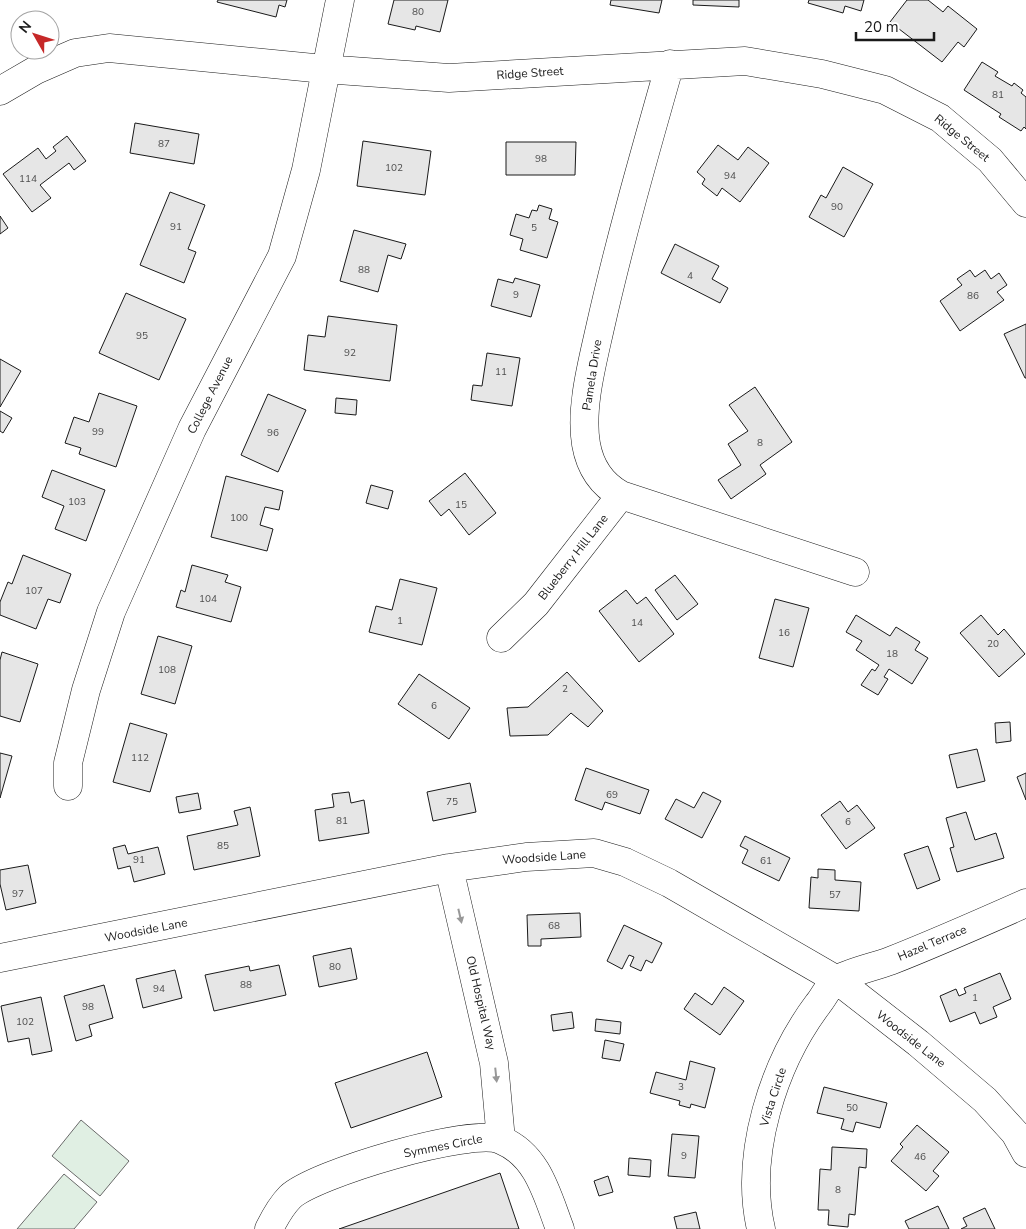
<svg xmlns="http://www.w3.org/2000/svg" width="1026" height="1229" font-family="'Nunito Sans',sans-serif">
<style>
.green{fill:#e0efe3;stroke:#6a6a6a}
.building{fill:#e6e6e6;stroke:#1a1a1a}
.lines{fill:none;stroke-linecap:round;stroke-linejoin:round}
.minor-casing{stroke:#1a1a1a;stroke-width:29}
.minor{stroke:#fff;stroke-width:28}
.oneway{fill:#989898}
.labels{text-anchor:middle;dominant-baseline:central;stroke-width:4;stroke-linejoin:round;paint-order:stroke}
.number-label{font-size:10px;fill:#4d4d4d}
.street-label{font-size:12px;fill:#1a1a1a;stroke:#fff}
</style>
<rect width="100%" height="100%" fill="#fff"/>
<!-- green -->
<path class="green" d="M81,1120L129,1161L100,1196L52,1156Z
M64,1174L97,1202L74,1229H17Z"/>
<!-- building -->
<path class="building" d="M218,0H287L285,7L279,5L276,17L217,2Z
M394,0H448L440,32L416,26L415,30L388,24Z
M611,0H662L659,13L610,5Z
M693,0H739V7L693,5Z
M809,0H864L861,11L845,6L843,13L808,3Z
M907,0H928L943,12L948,6L977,29L964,47L958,42L942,62L890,22Z
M982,62L998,72L995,76L1012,86L1014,83L1023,90L1021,93L1026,97V129L1024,127L1021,131L999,117L1001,114L964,90Z
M135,123L199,134L194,164L130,153Z
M67,136L86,161L74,170L69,163L40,185L51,198L32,212L3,174L38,148L46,159L56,151L53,147Z
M363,141L431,151L425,195L357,186Z
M506,142H576L575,175H506Z
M718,145L738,160L748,147L769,163L740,202L722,188L717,196L702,184L705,179L697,172Z
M843,167L873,184L844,237L809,217L821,195L826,198Z
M170,192L205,205L188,249L196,252L184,283L140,265Z
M539,205L552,209L549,219L558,222L547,258L520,250L523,239L510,235L516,214L529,218L532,210L537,211Z
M0,216L8,228L0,234Z
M354,230L406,244L401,259L388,255L378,292L340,281Z
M675,244L719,266L712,279L728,288L720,303L661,273Z
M970,270L975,277L985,270L991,279L999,273L1007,285L997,292L1004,300L960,331L940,301L962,285L957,279Z
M515,278L540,285L531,317L491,306L498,279L513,283Z
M126,293L186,319L159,380L99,353Z
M328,316L397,325L390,381L304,370L308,335L325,337Z
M1026,324V378H1025L1004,334Z
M487,353L520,358L512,406L471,400L473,385L482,386Z
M0,359L21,371L0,407Z
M755,387L792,442L760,465L766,474L731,499L718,480L741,465L728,444L748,431L729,405Z
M99,393L137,406L116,467L79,454L81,448L65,443L74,417L89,422Z
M268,394L306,410L278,472L241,455Z
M336,398L357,400L356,415L335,413Z
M0,411L12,418L3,433L0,431Z
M52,470L105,490L86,541L55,529L64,506L42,497Z
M465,473L496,513L469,535L449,509L441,516L429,501Z
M226,476L283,491L279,510L265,507L260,525L273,529L267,551L211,537Z
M371,485L393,491L388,509L366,503Z
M23,555L71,574L60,603L48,599L36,629L0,615V602L8,582L12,584Z
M192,565L228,575L225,582L241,587L231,622L176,607L181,590L185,592Z
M675,575L698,604L677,620L655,590Z
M400,579L437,588L422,645L369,632L376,606L392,610Z
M626,590L637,604L646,597L674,634L639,662L599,611Z
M775,599L809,608L793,667L759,658Z
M856,615L890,636L896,627L920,642L915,650L928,658L912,684L889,669L884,677L888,679L878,695L861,685L872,669L875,671L879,665L856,650L862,641L846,632Z
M981,615L998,635L1004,629L1025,654L999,677L960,633Z
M158,636L192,646L175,704L141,694Z
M2,652L38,664L20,722L0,716V660Z
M567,672L603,711L588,727L571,713L548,735L510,736L507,708L528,707Z
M419,674L470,708L449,739L398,704Z
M1010,722L1011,741L996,743L995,723Z
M130,723L167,734L150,792L113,782Z
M977,749L985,781L957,788L949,755Z
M0,753L12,756L0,798Z
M586,768L649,790L640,814L605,802L602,810L575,800Z
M1026,773V800L1017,777Z
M470,783L476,812L433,821L427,792Z
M349,792L351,803L364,800L369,833L319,841L315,810L334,807L332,794Z
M703,792L721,801L702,838L665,819L676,799L694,808Z
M198,793L201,809L179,813L176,797Z
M840,801L848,812L857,805L875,828L846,849L821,815Z
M250,807L260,856L194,870L187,836L238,825L234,811Z
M966,812L975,840L996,833L1004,858L957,872L950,848L954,847L946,818Z
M745,836L790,858L779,881L742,863L748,850L740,846Z
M125,845L128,854L158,847L165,874L134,882L130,866L118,869L113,848Z
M928,846L940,880L917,889L904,854Z
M28,865L36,903L6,910L0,884V870Z
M818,869L835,870V880L861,882L859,911L809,908L811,877L818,878Z
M580,913L581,937L541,939V946H528L527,915Z
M624,925L662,943L652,963L646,960L641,971L630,966L634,957L629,955L622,969L607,961Z
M351,948L357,979L319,987L313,956Z
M279,965L286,995L214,1011L205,975L249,966L250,971Z
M175,970L182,998L143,1008L136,979Z
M1000,973L1011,999L993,1007L997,1017L980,1024L975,1012L950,1022L940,996L956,989L959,996L966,993L964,988Z
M104,985L113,1018L89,1025L92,1036L76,1041L64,996Z
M724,987L744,1001L720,1035L684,1009L695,993L712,1005Z
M41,997L52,1051L32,1055L29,1038L8,1042L1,1006Z
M572,1012L574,1028L553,1031L551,1015Z
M596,1019L621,1022L620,1034L595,1031Z
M605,1040L624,1044L620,1061L602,1058Z
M427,1052L442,1097L351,1128L335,1083Z
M690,1061L715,1068L705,1108L691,1104L690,1108L679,1105L680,1101L650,1093L656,1072L686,1080Z
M824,1087L887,1103L880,1128L856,1122L853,1132L841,1129L844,1119L817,1113Z
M917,1125L949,1152L933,1171L939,1176L926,1191L891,1161L903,1147L900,1144Z
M672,1134L699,1136L695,1178L668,1176Z
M832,1147L867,1149L866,1168L859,1167L855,1215L849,1214L848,1227L828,1225L829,1210H818L820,1169L831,1170Z
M629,1158L651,1160L650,1177L628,1175Z
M500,1173L519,1229H339Z
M608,1176L613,1192L599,1196L594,1181Z
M938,1206L949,1229H909L905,1221Z
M985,1208L995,1229H961L967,1226L963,1218Z
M696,1212L700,1229H677L674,1217Z"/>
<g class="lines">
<defs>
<path id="minor" d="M670,64C645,152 620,239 600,328C592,364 580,408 586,444C590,467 601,484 621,495L855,572
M0,91L36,70L75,53L109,48L324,69L449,78L745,61L822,74L885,90L940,118L990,160L1026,203
M501,638L536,604L621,495
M68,786V763L86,690L111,612L192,429L282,256L306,170L340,0
M449,868L494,1063L501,1140
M0,958L449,868L526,857L594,853L625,862L669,883L837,980L918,1043L985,1100L1015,1133L1026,1153
M269,1229C274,1219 282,1205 290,1197C314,1174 471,1127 501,1140C538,1155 547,1195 560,1229
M761,1229C744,1155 773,1064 818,1004C824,997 829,985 836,980C846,973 877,966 890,961C936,943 981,923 1026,903"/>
</defs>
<!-- minor casing -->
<use href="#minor" class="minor-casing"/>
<!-- minor -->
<use href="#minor" class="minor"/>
</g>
<!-- one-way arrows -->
<defs><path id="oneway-solid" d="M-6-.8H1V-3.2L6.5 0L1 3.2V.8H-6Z" transform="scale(1.25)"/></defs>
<g class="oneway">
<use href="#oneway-solid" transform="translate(460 916) rotate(77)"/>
<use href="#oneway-solid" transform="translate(496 1075) rotate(84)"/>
</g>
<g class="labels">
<!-- number labels -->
<g class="number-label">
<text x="418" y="12">80</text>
<text x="998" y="95">81</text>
<text x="164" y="144">87</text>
<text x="541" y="159">98</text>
<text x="394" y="168">102</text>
<text x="730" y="176">94</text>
<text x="28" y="179">114</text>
<text x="837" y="207">90</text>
<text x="176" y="227">91</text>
<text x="534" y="228">5</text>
<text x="364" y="270">88</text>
<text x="690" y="276">4</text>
<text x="516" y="295">9</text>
<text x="973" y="296">86</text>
<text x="142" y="336">95</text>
<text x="350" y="353">92</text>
<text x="501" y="372">11</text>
<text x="98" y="432">99</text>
<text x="273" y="433">96</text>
<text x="760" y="443">8</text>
<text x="77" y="502">103</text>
<text x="461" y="505">15</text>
<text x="239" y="518">100</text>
<text x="34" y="591">107</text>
<text x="208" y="599">104</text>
<text x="400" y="621">1</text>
<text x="637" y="623">14</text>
<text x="784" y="633">16</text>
<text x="993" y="644">20</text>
<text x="892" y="654">18</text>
<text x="167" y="670">108</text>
<text x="565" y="689">2</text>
<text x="434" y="706">6</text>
<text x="140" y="758">112</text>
<text x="612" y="795">69</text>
<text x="452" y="802">75</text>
<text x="342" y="821">81</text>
<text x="848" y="822">6</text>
<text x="223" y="846">85</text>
<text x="139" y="860">91</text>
<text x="766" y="861">61</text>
<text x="18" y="894">97</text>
<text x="835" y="895">57</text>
<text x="554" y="926">68</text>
<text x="335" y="967">80</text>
<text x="246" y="985">88</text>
<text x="159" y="989">94</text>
<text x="975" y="998">1</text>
<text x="88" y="1007">98</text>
<text x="25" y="1022">102</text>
<text x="681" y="1087">3</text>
<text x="852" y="1108">50</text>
<text x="684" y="1156">9</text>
<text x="920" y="1157">46</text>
<text x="838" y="1190">8</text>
</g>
<!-- street labels -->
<g class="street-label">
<text transform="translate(530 73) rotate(-4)">Ridge Street</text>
<text transform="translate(962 138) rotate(39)">Ridge Street</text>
<text transform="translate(592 375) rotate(-81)">Pamela Drive</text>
<text transform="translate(210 395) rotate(-63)">College Avenue</text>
<text transform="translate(573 557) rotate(-52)">Blueberry Hill Lane</text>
<text transform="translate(544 857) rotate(-4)">Woodside Lane</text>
<text transform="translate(146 930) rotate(-11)">Woodside Lane</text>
<text transform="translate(932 943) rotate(-23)">Hazel Terrace</text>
<text transform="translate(481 1003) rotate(77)">Old Hospital Way</text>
<text transform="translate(911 1039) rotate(38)">Woodside Lane</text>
<text transform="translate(773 1097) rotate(-72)">Vista Circle</text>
<text transform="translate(443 1146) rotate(-11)">Symmes Circle</text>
</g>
</g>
<!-- north arrow -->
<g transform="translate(35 35) rotate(309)"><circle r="24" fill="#ffffff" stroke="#a3a3a3"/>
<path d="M0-4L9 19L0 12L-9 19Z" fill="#c62828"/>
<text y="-8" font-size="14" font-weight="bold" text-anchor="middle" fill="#1a1a1a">N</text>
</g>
<!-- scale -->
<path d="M856 32v8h78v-8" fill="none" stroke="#1a1a1a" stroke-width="2.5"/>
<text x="864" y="32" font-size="15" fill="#1a1a1a" stroke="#ffffff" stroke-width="4" paint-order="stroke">20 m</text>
</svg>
